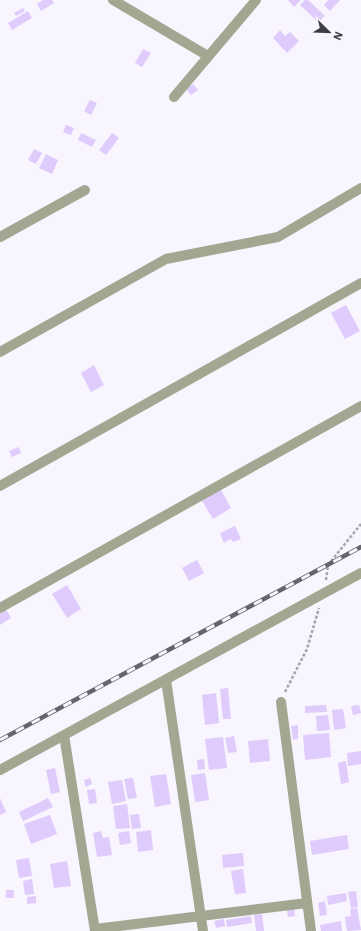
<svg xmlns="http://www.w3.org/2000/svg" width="361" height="931" font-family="'IBM Plex Sans',sans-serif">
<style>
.building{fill:#dfcbfc}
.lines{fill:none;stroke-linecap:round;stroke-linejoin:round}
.path{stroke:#a6a3ac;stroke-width:2.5;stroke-dasharray:3 2;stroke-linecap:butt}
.minor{stroke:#a2a791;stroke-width:10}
.rail-casing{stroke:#66636c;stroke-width:4.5}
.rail{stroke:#f8f5fe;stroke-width:3;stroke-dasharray:9;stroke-linecap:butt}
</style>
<rect width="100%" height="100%" fill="#f8f5fe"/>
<!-- building -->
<path class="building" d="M43,0H52L54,3L41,11L37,4Z
M288,0H301L294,7Z
M305,0H308L325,16L318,22L300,5Z
M328,0H340L330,11L324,5Z
M23,8L25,11L16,16L14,13Z
M28,11L32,18L12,30L8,23Z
M280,30L285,36L290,32L299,41L287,53L273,38Z
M143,49L151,53L142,67L135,63Z
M193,84L198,90L191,95L186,89Z
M90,100L97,103L91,115L84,111Z
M66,125L74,128L71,135L63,132Z
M81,133L96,140L92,147L78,140Z
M112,133L119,138L106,155L99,150Z
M34,149L42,153L36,164L28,160Z
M46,154L58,160L52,174L39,168Z
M346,305L360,331L345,339L331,313Z
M94,365L104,385L91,392L81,373Z
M19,447L21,453L12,457L9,451Z
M220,488L231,508L213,519L201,499Z
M235,526L241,539L233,542L231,539L224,543L220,533Z
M197,560L204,573L189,581L182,568Z
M67,585L81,609L67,618L52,594Z
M5,608L11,618L0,625V611Z
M228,688L231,719H223L220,689Z
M216,693L219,723L205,725L202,695Z
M326,705L327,712L305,713V706Z
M359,705L361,713L353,715L351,706Z
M343,709L346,728L334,730L332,710Z
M328,715L330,730L317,731L316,716Z
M298,725V739L293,740L291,726Z
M329,733L331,757L305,760L303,735Z
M234,736L237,752L228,753L225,738Z
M223,737L227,768L209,770L205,739Z
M268,739L270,761L250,763L248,741Z
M361,751V764L348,766L347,753Z
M204,759L205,769L198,770L197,760Z
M346,761L349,782L341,784L338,763Z
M55,768L60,792L51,794L46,770Z
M205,773L209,800L195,802L191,775Z
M166,774L171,804L155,807L150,776Z
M90,778L92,784L86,787L84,780Z
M133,778L137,798L128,799L124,779Z
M122,780L126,801L112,804L108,782Z
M95,789L97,803L89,804L87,790Z
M0,798L6,812L0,815Z
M48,798L53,807L23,821L19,812Z
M127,804L130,828L116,829L113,806Z
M139,814L141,828L132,829L130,815Z
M50,815L57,834L31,844L24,824Z
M151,830L153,850L138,852L136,832Z
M101,831L103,838L109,837L112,855L97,857L93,833Z
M129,831L131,843L120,845L118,833Z
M347,835L349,849L312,855L310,841Z
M243,853L244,866L223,868L222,855Z
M29,858L32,876L19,878L16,860Z
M67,861L71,886L54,888L50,864Z
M243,869L246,893L235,894L231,871Z
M32,879L34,894L25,895L23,881Z
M6,890H14V898H6Z
M356,891L358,907L351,908L348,892Z
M346,893L347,901L328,905L327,896Z
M36,896V903L27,904V897Z
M325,901L327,915L320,916L318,903Z
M357,908L361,930L347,931L345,917L351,916L350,909Z
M294,909L295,916L288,917L287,910Z
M262,914L264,931H256L254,915Z
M251,916L252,923L227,927L226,920Z
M224,919L225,926L216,928L214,921Z
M341,921L342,931H321L320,925Z"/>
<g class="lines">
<!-- path -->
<path class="path" d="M326,580L328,565L361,524
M285,692L307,649L319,608"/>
<!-- minor -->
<path class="minor" d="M113,0L208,56
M174,97L256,0
M0,237L85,190
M0,352L166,259L278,237L361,188
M0,486L361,283
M0,608L361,406
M166,680L203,931
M281,702L311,931
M64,735L95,931
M0,770L361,573
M95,929L307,903"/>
<defs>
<path id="rail" d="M0,740L361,547"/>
</defs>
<!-- rail casing -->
<use href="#rail" class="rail-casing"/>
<!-- rail -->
<use href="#rail" class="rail"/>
</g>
<!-- north arrow -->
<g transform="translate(329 32) rotate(113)" stroke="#f8f5fe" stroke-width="3" paint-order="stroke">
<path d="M0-3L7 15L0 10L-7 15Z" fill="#3e3b43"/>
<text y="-6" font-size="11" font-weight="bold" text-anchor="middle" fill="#3e3b43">N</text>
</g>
</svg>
